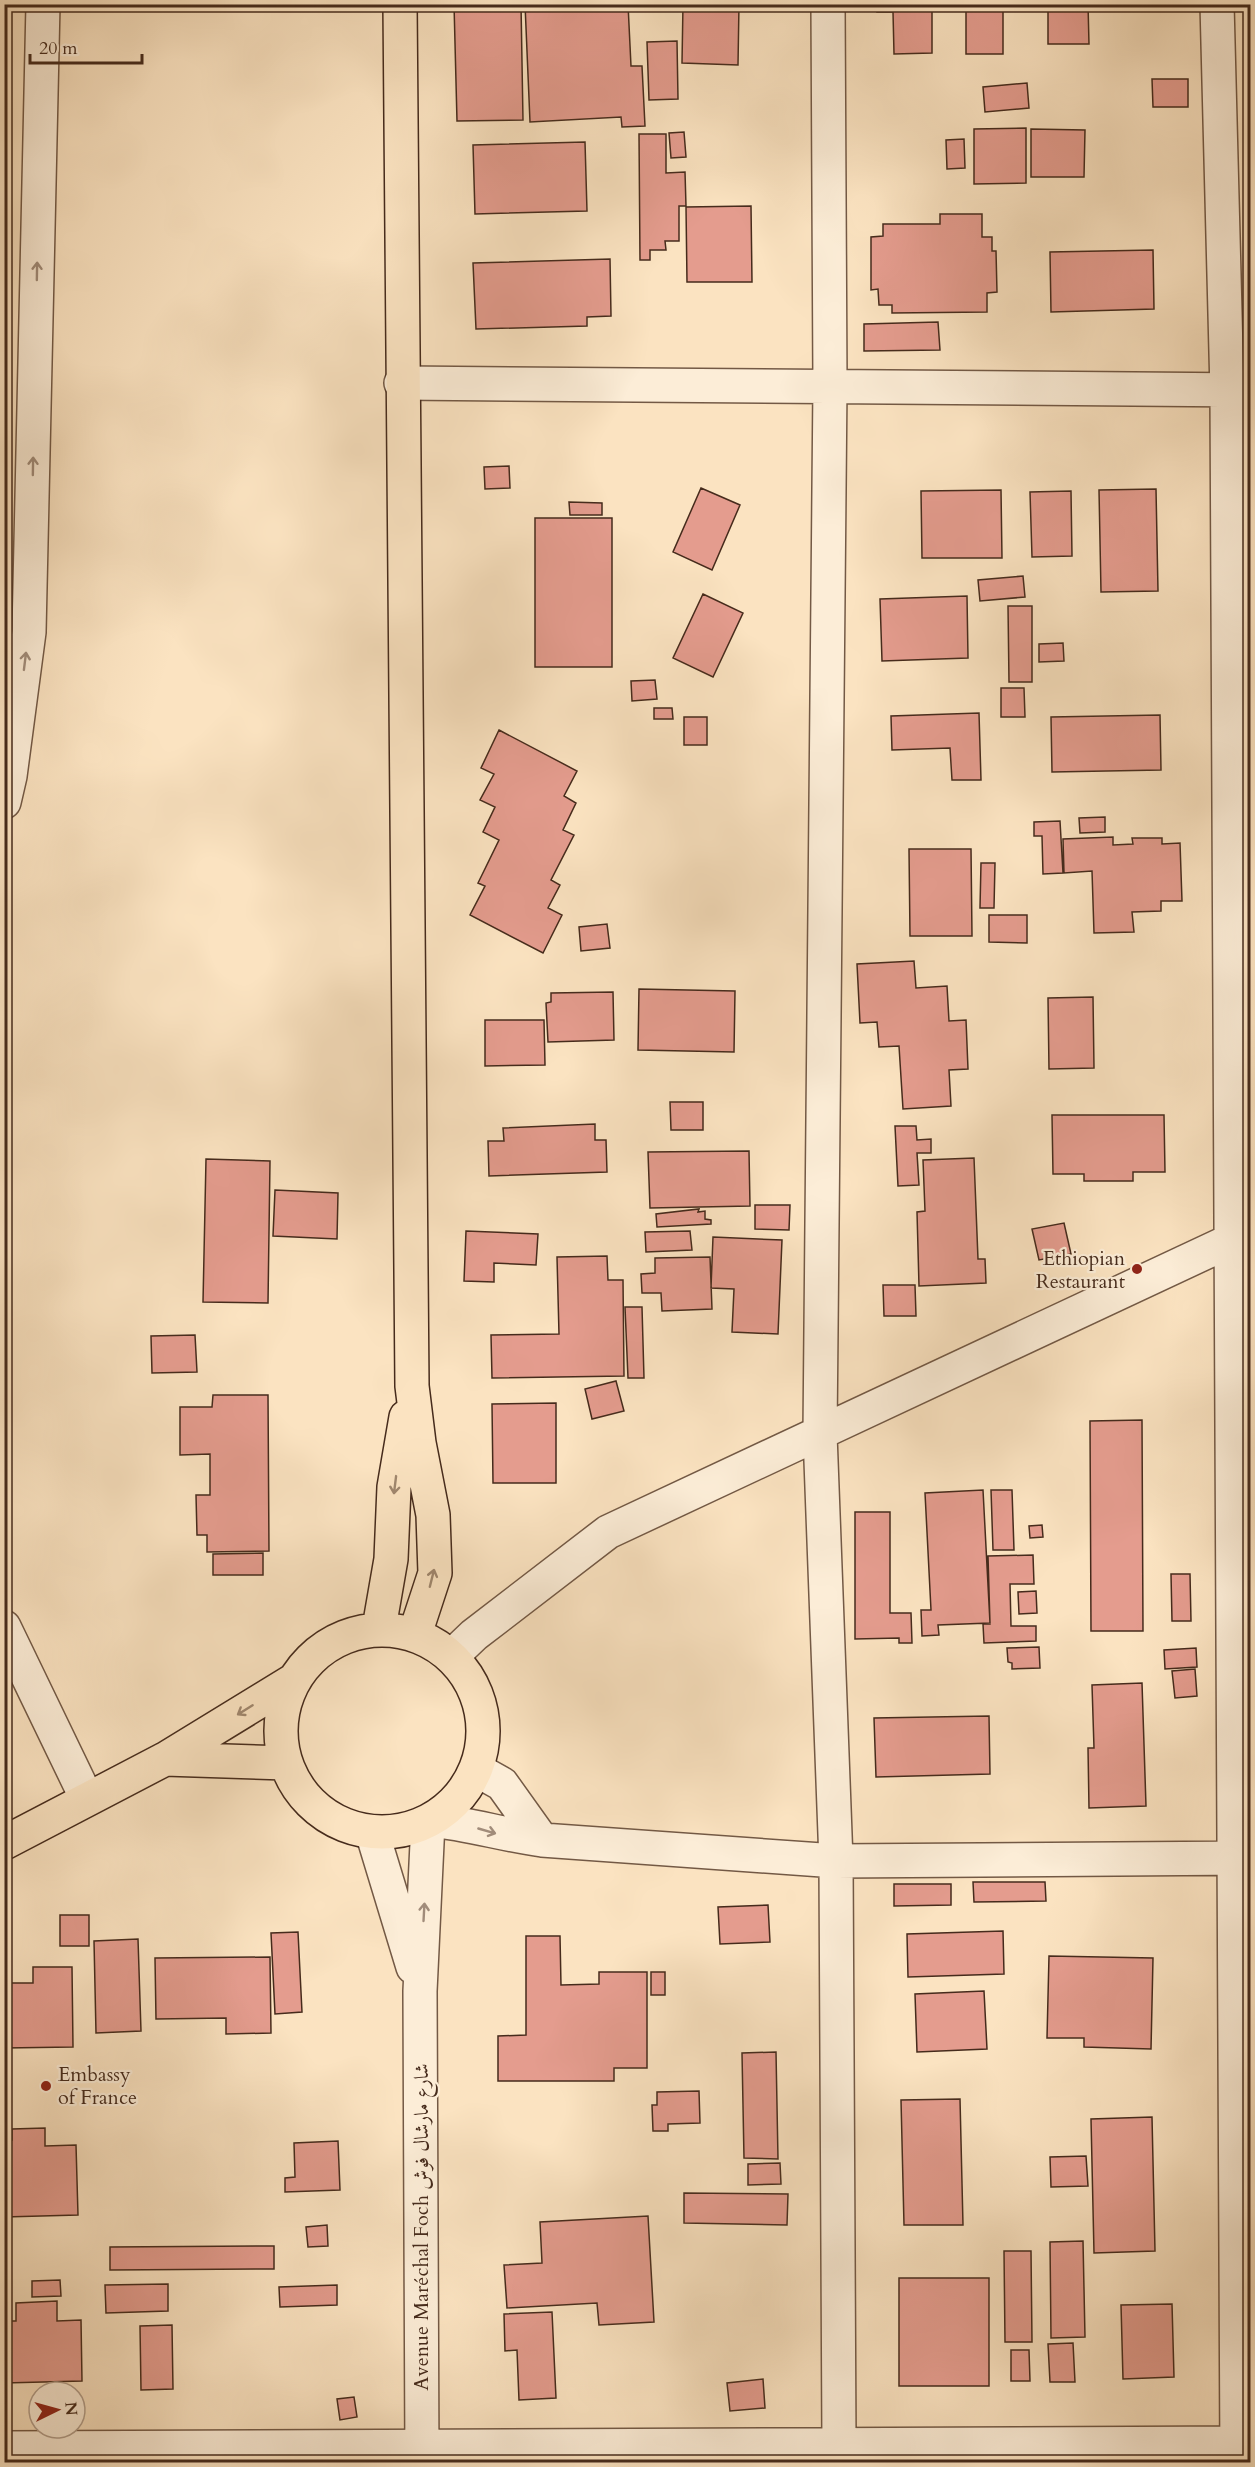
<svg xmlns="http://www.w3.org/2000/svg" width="1255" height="2467" font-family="Cardo,Amiri,serif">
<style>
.building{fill:#e49c8e;stroke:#462b1c;stroke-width:1.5}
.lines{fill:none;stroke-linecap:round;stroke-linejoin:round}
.minor-casing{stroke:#735945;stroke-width:36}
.major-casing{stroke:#462b1c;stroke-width:36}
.minor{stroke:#fcedd7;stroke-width:33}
.major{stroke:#fbe3c1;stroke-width:33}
.oneway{stroke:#a18c7a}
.oneway2{stroke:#a0876e}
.poi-dot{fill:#8f2418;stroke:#fcedd7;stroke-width:2}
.labels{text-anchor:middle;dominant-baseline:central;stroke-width:4.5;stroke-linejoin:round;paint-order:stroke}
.poi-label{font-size:20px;fill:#462b1c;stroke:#fcedd7;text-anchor:end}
.street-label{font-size:20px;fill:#462b1c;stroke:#fcedd7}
</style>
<rect width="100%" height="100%" fill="#fbe3c1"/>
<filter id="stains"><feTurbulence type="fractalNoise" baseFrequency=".00333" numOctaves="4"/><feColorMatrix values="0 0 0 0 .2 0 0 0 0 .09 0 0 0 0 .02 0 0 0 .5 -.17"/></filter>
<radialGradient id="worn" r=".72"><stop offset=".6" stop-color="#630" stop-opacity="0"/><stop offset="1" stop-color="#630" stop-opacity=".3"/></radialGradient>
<!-- building -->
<path class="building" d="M454,4H521L523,120L457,121Z
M525,4H628L631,66H642L645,126L622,127L621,117L530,122Z
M683,4H739L738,65L682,63Z
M877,4H932V53L894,54L893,12H877Z
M966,4H1003V54H966Z
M1048,4H1088L1089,44H1048Z
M677,41L678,99L649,100L647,42Z
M1152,79H1188V107H1153Z
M1027,83L1029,108L985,112L983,87Z
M1026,128V183L974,184V129Z
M1031,129L1085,130L1084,177H1031Z
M684,132L686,157L671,158L669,133Z
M639,134H666V173L685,172L686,206H679V241H665L666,250H650V260H640Z
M964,139L965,168L947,169L946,140Z
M585,142L587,211L475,214L473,145Z
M751,206L752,282H687L686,207Z
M940,214H982V237H992V251H996L997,292L987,293V312L892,313V305H879L878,289L871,290V237L883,236V224H940Z
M1153,250L1154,309L1051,312L1050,252Z
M610,259L611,316L587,317V326L476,329L473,263Z
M938,322L940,350L864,351V324Z
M509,466L510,488L485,489L484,467Z
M701,488L740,505L712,570L673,552Z
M1156,489L1158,591L1101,592L1099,490Z
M1001,490L1002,558H922L921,491Z
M1071,491L1072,556L1032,557L1030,492Z
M569,502L602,503V515H570Z
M535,518H612V667H535Z
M1023,576L1025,597L980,601L978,580Z
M703,594L743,613L713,677L673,658Z
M967,596L968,658L882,661L880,599Z
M1008,606H1032V682H1009Z
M1063,643L1064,661L1039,662V644Z
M655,680L657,699L632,701L631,681Z
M1001,688H1024L1025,717H1001Z
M654,708H672L673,719H654Z
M979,713L981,780H952L950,748L892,750L891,716Z
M1160,715L1161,770L1052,772L1051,717Z
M684,717H707V745H684Z
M499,730L577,771L564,796L576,803L563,830L574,835L551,880L560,885L548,908L562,915L543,953L470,915L485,886L478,883L499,840L483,832L495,807L480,800L494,774L481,768Z
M1105,817V832L1080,833L1079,818Z
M1060,821L1063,873L1043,874L1042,836H1034V822Z
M1113,837V845L1133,844L1132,838H1162V844L1180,843L1182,901H1161V911L1132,912L1134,932L1094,933L1092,871L1064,873L1063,839Z
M909,849H971L972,936H910Z
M981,863H995L994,908H980Z
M989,915H1027V943L989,942Z
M607,924L610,948L581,951L579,927Z
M914,961L916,988L947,986L949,1021L966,1020L968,1069L949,1070L951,1106L903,1109L899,1046L879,1047L877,1022L860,1023L857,964Z
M639,989L735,991L734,1052L638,1050Z
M613,992L614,1040L548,1042L546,1003L551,1002V993Z
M1093,997L1094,1068L1049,1069L1048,998Z
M485,1020H544L545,1065L485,1066Z
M670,1102H703V1130H671Z
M1052,1115H1164L1165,1172H1133V1181H1084V1174H1053Z
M595,1124V1140H606L607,1172L489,1176L488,1141H504L503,1128Z
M895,1126H916L917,1140L931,1139V1153H917L919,1185L898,1186Z
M749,1151L750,1206L650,1208L648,1152Z
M974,1158L978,1259H985L986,1283L919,1286L917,1212L925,1211L923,1160Z
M206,1159L270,1161L268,1303L203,1302Z
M275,1190L338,1193L337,1239L273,1236Z
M755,1205H790L789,1230L755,1229Z
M699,1209L698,1212L705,1211V1219L711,1220V1224L657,1227L656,1214Z
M1064,1223L1071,1254L1039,1260L1032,1229Z
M466,1231L538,1234L536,1265L494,1263V1282L464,1281Z
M690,1231L692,1250L646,1252L645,1232Z
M713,1237L782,1240L778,1334L732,1332L734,1289L711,1288Z
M607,1256L608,1280H623L624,1376L492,1378L491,1335L559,1334L557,1257Z
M710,1257L712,1309L662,1311L661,1293H642L641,1274L655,1273V1258Z
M883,1285H915L916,1316H884Z
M625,1307H642L644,1378H628Z
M195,1335L197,1372L152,1373L151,1336Z
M616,1381L624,1411L592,1419L585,1389Z
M213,1395H268L269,1551L207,1552V1535H197L196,1495H210V1454L180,1455V1407H212Z
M556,1403V1483H493L492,1404Z
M1142,1420L1143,1631H1091L1090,1421Z
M983,1490L990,1623L938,1625L939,1635L922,1636L921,1610H931L925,1493Z
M991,1490H1012L1014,1550H993Z
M855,1512H890V1613H911L912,1643H899V1638L855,1639Z
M1042,1525L1043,1537L1030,1538L1029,1526Z
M263,1553V1575H213V1554Z
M1033,1555L1034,1584H1010L1011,1626H1036V1641L984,1643L983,1624H990L988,1556Z
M1171,1574H1190L1191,1621H1172Z
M1036,1591L1037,1613L1019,1614L1018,1592Z
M1039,1647L1040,1668L1012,1669V1663L1008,1662L1007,1648Z
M1196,1648L1197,1667L1165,1669L1164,1650Z
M1195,1669L1197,1696L1175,1698L1172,1671Z
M1142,1683L1146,1806L1089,1808L1088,1748H1094L1092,1685Z
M989,1716L990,1774L876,1777L874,1718Z
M973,1882H1045L1046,1901L974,1902Z
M894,1884H951V1905L894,1906Z
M768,1905L770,1942L720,1944L718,1907Z
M60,1915H89V1946H60Z
M1003,1931L1004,1974L908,1977L907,1934Z
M298,1932L302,2012L275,2014L271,1933Z
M526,1936H560L561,1985L599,1984V1972H647V2068H614V2081H498V2036L526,2035Z
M138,1939L141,2031L96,2033L94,1941Z
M1049,1956L1153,1958L1151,2049L1084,2047V2038H1047Z
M270,1957L271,2033L226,2034V2018L156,2019L155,1958Z
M33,1967H72L73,2047L4,2048V1983H33Z
M651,1972H665V1995H651Z
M984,1991L987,2049L917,2052L915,1994Z
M776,2052L778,2159L744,2158L742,2053Z
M699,2091L700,2123L668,2124V2131H653L652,2105H657V2092Z
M960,2099L963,2225H904L901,2100Z
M1152,2117L1155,2251L1094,2253L1091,2119Z
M45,2128V2146L76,2145L78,2215L4,2217V2140H12V2129Z
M338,2141L340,2190L285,2192V2178L295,2177L294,2143Z
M1086,2156L1088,2186L1051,2187L1050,2157Z
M780,2163L781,2184L748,2185V2164Z
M684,2193L788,2194L787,2225L684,2223Z
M648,2216L654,2322L599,2325L597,2303L507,2308L504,2265L542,2263L540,2222Z
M327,2225L328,2246L308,2247L306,2227Z
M1083,2241L1085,2337L1051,2338L1050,2242Z
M274,2246V2269L110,2270V2247Z
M1004,2251H1031L1032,2342H1005Z
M899,2278H989V2386H899Z
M60,2280L61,2296L32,2297V2281Z
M168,2284V2311L106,2313L105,2285Z
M337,2285V2305L280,2307L279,2287Z
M57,2301V2321L81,2320L82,2381L4,2383V2321H16V2303Z
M1172,2304L1174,2377L1123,2379L1121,2305Z
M552,2312L556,2398L519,2400L517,2350L505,2351L504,2314Z
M172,2325L173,2389L141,2390L140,2326Z
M1073,2343L1075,2382H1050L1048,2344Z
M1011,2350H1029L1030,2381H1011Z
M763,2379L765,2408L730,2411L727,2383Z
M354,2397L357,2417L340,2420L337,2399Z"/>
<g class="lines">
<defs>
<path id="minor" d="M828,4L830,385L820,1434L836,1861L839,2445
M1217,4L1227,391L1237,2462
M401,383L1250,390
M4,802L10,776L29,632L43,4
M4,1627L87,1799
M452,1656L474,1635L608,1532L1249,1232
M477,1770L502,1784L542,1840
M432,1820C469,1824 505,1835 542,1840L836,1861L1250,1858
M372,1832L413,1967
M4,2448L1250,2443
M422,2462L420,1991L428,1822"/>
<path id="major" d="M400,4L412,1386L419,1443L433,1515L435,1573L415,1634
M379,1628L391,1559L394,1487L406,1417
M281 1731a101 101 0 1 1 202 0a101 101 0 1 1-202 0Z
M165,1759L286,1763
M4,1843L165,1759L294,1680"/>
</defs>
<!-- minor casing -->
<use href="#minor" class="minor-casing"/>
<!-- major casing -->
<use href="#major" class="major-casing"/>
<!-- minor -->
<use href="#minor" class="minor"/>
<!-- major -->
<use href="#major" class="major"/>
</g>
<!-- one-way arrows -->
<defs><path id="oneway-shaft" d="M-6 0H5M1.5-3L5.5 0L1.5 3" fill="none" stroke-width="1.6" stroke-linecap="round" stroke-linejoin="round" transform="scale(1.5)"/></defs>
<g class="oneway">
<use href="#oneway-shaft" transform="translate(37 271) rotate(-89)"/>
<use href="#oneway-shaft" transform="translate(33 466) rotate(-89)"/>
<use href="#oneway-shaft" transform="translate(25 661) rotate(-83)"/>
<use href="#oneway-shaft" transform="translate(487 1831) rotate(16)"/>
<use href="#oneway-shaft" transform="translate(424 1912) rotate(-87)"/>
</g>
<g class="oneway2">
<use href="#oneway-shaft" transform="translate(395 1485) rotate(97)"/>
<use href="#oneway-shaft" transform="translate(432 1578) rotate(-76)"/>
<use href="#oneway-shaft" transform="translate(245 1710) rotate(148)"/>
</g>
<!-- markers -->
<g class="poi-dot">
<circle cx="1137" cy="1269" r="6"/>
<circle cx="46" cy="2086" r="6"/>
</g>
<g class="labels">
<!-- poi labels -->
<g class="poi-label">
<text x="1125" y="1258">Ethiopian<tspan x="1125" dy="23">Restaurant</tspan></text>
<text x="58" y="2074" text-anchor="start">Embassy<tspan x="58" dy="23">of France</tspan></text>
</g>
<!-- street labels -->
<g class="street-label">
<text transform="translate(421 2227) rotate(-90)">Avenue Maréchal Foch شارع مارشال فوش</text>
</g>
</g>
<!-- margin -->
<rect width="1255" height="2467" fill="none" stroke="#fbe3c1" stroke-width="24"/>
<rect x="6" y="6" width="1243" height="2455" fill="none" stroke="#462b1c" stroke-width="3"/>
<rect x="12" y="12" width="1231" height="2443" fill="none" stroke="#462b1c" stroke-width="1.5"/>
<!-- north arrow -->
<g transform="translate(57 2410) rotate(85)"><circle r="28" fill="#fcedd7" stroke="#b39f8c" stroke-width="1.5"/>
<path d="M0-4.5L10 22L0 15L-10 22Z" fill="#8f2418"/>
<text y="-9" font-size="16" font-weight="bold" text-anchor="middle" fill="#462b1c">N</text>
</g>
<!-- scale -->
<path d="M30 54v9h112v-9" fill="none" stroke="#462b1c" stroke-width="3"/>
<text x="39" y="54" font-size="18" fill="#462b1c" stroke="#fcedd7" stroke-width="4.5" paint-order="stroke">20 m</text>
<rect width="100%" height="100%" filter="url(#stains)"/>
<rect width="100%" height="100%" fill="url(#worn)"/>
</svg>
